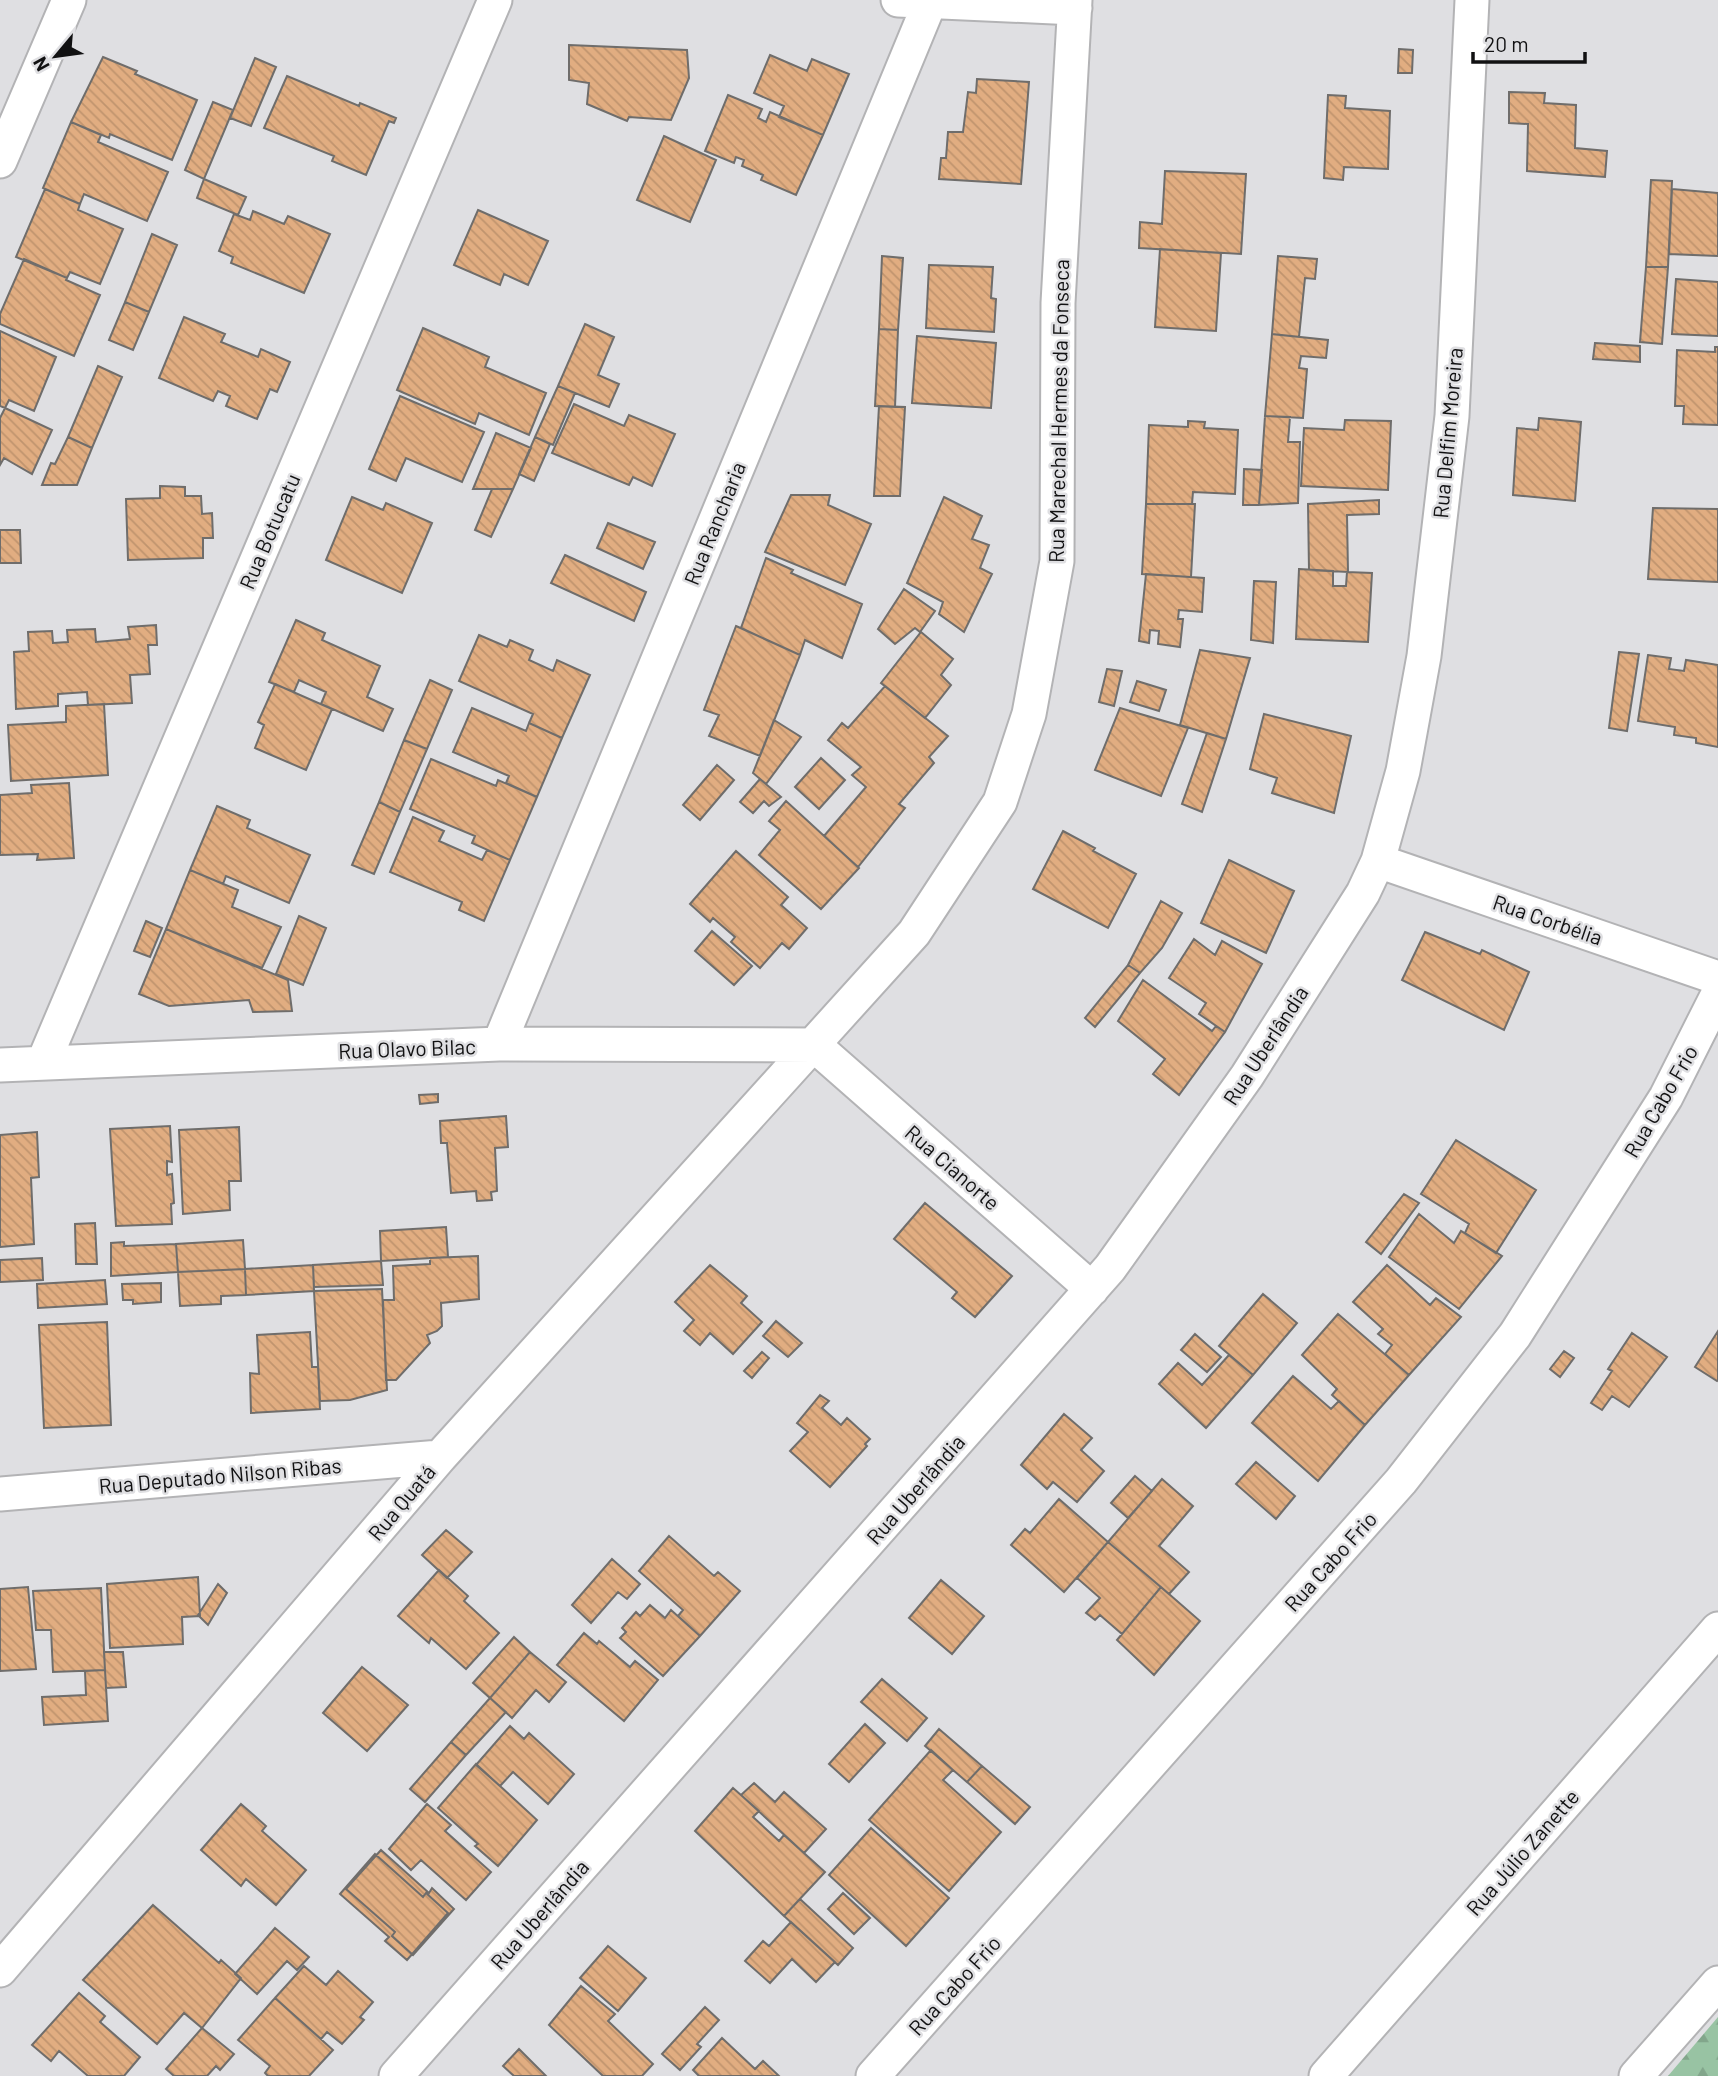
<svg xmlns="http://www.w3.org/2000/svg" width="1718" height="2076" font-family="Barlow,sans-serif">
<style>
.forest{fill:url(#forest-firs)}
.building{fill:url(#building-back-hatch);stroke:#6f6d6b;stroke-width:2}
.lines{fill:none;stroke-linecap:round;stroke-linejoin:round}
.street-casing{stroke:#b3b3b5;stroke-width:37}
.street{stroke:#fff;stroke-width:33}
.labels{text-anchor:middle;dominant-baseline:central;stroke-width:5;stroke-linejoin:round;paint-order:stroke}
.street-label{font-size:21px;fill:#111112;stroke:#dfdfe2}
</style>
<defs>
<pattern id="forest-firs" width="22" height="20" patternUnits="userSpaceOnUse" patternTransform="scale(1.75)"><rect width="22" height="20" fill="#98c3a3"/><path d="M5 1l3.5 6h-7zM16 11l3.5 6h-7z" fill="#82a68b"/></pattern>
<pattern id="building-back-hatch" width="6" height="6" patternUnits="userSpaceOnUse" patternTransform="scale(1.75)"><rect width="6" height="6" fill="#e1ad81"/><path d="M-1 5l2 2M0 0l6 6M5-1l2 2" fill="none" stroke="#c0946e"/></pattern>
</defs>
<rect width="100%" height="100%" fill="#dfdfe2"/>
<!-- forest -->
<path class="forest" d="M1718,2017V2076H1668Z"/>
<!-- building -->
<path class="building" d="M569,45L687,50L689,78L671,120L629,117L627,121L587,104L589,83L569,80Z
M1399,49L1413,50L1412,73H1398Z
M770,55L807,71L812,59L849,74L823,135L779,117L784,106L754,93Z
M103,57L137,71L135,74L197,100L172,160L110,134L109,138L71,122Z
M255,58L276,67L251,126L230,118Z
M287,76L359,106L360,103L396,118L394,123L389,121L366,175L332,161L334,156L264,128Z
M977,79L1029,82L1021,184L939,179L941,158H946L948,132H963L968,92L976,93Z
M1509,92L1545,93L1544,103L1576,105L1575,148L1607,151L1605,177L1527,171L1528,124L1509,123Z
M728,95L762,109L758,118L766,122L770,112L823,135L796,195L761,180L763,175L742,166L744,160L736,157L734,163L705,151Z
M1328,95L1346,96L1345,108L1390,111L1388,169L1344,167L1343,180L1324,178Z
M213,102L233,110L204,179L185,170Z
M71,122L101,135L98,142L168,172L147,221L84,194L80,204L43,188Z
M664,136L716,160L690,222L637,200Z
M1165,171L1246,174L1241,254L1139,248L1140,222L1162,224Z
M204,179L246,197L238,215L197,198Z
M1651,180L1672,181L1668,267H1646Z
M45,189L80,204L78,210L123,229L100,284L70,272L67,278L16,257Z
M1672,189L1718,193V256L1669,254Z
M478,210L548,241L528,285L504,274L500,285L454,265Z
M253,211L284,224L288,216L330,234L304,293L231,263L233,257L219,251L234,214L250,220Z
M152,234L177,245L149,312L125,302Z
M1160,249L1221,253L1216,331L1155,327Z
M882,256L903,258L898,330L879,329Z
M1278,256L1317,259L1315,279L1305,278L1299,337L1272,334Z
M24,259L67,278L66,280L100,295L74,356L0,324V314Z
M929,265L993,267L991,298L996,299L994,332L926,328Z
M1646,267H1668L1662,344L1640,342Z
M1676,279L1718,282V336L1672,334Z
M125,302L149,312L133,350L109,340Z
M184,317L225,334L221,342L258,357L261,349L290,362L277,392L270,389L257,419L226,406L230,396L218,391L213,401L159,378Z
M585,324L614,337L598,375L619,384L609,407L558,386Z
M423,328L489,357L485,367L546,393L529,435L479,413L475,424L397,390Z
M879,329L898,330L895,407L875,406Z
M0,331L56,357L34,411L9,400L5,408L0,406Z
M1272,334L1328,340L1326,358L1301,356L1299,368L1307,369L1303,418L1265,416Z
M917,336L996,343L991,408L912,403Z
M1595,343L1640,346V362L1593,359Z
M1715,347H1718V425L1683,424L1684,406H1675L1677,350L1715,352Z
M98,366L122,377L92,448L68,437Z
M558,386L575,393L553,445L535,437Z
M400,396L484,432L462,482L406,458L396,481L369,469Z
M574,404L624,426L629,415L675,434L652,486L633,477L629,485L552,453Z
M879,406L905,407L900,496H874Z
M5,408L52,430L32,474L4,458L0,465V418Z
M1265,416L1290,417L1288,442H1300L1298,503L1259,505Z
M1539,418L1581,422L1575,501L1513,495L1517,428L1538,430Z
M1345,420L1391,421L1388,490L1301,486L1304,428L1344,430Z
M1188,421L1205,422L1204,428L1238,430L1235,494L1193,492L1192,504H1146L1149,425L1188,427Z
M496,433L531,448L513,489H473Z
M68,437L92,448L77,485H42L51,463L55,464Z
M535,437L550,444L534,481L519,474Z
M1244,469L1262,470L1259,505H1243Z
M160,486L185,487V496H201L202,514L212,513L213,538H203V558L128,560L126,499L160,498Z
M492,489H513L491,537L475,530Z
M791,495H830L828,505L871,524L845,585L765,552Z
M352,497L383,510L386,503L432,523L402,593L326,560Z
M944,497L982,516L972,539L989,545L980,568L992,574L964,632L939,614L943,602L907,583Z
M1379,500V514L1347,515L1348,572L1309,570L1308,504Z
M1146,504H1195L1191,577L1142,574Z
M1653,508L1718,509V582L1648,579Z
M608,523L655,542L643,569L597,548Z
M0,530H20L21,563H0Z
M565,555L646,592L634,621L551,583Z
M766,558L793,570L791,573L862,604L842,658L805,640L800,655L741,628Z
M1299,569L1333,571V586H1346L1347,572L1372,573L1368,642L1296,639Z
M1146,574L1204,578L1202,612L1179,610L1178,619H1183L1180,647L1158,644L1159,631L1150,630L1149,643L1139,641Z
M1254,581L1276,582L1273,643L1251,640Z
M904,589L935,611L920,632L915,628L895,644L878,629Z
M296,620L325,633L322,640L380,666L367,697L393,709L383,731L321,704L326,692L299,680L294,692L269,682Z
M156,625L157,645H148L150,674L130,675L132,703L88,705L87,692L58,694V706L16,709L14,652L29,651L28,632L52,631L53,643L68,642L67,630L95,629L96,642L130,639L128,627Z
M736,626L800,655L760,756L709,736L719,715L704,710Z
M921,632L953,659L941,675L951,685L925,718L881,683Z
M479,635L507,647L510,640L533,650L529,660L553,671L557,660L590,675L562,738L529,723L533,714L459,681Z
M1200,650L1250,658L1226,739L1180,725Z
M1619,652L1639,654L1627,731L1609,728Z
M1648,655L1671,658L1669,669L1684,671L1686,660L1718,665V747L1696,743V738L1674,735L1675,727L1638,721Z
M1107,669L1122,671L1114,706L1099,702Z
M430,680L452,690L427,749L404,740Z
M1137,681L1166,690L1159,711L1130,702Z
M275,684L332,709L306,770L255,748L264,725L258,722Z
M885,686L948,736L929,757L934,763L899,804L905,808L858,867L824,836L866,787L852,775L861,767L828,740L842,723L848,728Z
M104,704L108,775L11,781L8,725L66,722V706Z
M472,708L526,731L529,723L562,738L537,797L506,783L509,776L453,752Z
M1120,708L1188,728L1161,796L1095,770Z
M1264,714L1351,736L1334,813L1272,793L1277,778L1250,769Z
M774,720L801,737L766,784L753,773Z
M1207,733L1226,739L1202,812L1182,804Z
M404,740L427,749L400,812L379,802Z
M821,758L845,780L819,809L795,787Z
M431,759L496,786L498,780L537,797L510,860L472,843L475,836L410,809Z
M717,765L734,780L700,820L683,805Z
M760,779L781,797L769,806L764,801L753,813L740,802Z
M69,783L74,858L37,860L38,854L0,855V795L32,793L31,785Z
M786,801L859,868L821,909L759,855L780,830L769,821Z
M379,802L400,812L374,874L352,865Z
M217,806L250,820L247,828L310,855L289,903L226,876L223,884L190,870Z
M413,817L444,831L439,841L482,860L487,850L510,860L484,921L459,910L462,902L390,872Z
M1063,831L1095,848L1093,851L1136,874L1108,928L1033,889Z
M736,851L788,897L781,905L807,928L789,949L782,943L760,968L731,942L735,937L713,918L710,922L690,904Z
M1229,860L1294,891L1266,953L1201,923Z
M190,870L238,890L232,907L281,927L262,968L166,929Z
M1161,901L1182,913L1162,948L1140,973L1128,965Z
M299,916L326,928L303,985L276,974Z
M146,921L162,928L150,957L134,951Z
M166,929L288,980L292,1011L253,1012L249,1000L169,1006L139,994Z
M712,931L752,966L734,985L695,951Z
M1425,932L1480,954L1482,950L1529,972L1504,1030L1402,980Z
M1194,939L1215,955L1222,941L1262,964L1225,1032L1199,1014L1206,1003L1169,978Z
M1128,965L1140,973L1095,1027L1085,1018Z
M1143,980L1212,1031L1216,1026L1225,1032L1179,1095L1153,1074L1165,1059L1118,1021Z
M438,1094V1102L420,1104L419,1095Z
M506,1116L508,1147L495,1148L497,1191L491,1192L492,1200L477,1201L476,1191L451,1193L447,1143H441L440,1121Z
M170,1126L172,1162L167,1161V1175L172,1174L174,1203L171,1204L172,1224L116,1226L110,1129Z
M239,1127L241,1181H229L230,1210L183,1214L179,1130Z
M37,1132L39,1177L31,1178L34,1244L0,1247V1135Z
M1456,1140L1536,1190L1496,1253L1465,1233L1469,1224L1421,1194Z
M1404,1194L1419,1203L1381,1254L1366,1242Z
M925,1203L1012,1276L975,1317L952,1298L957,1292L894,1239Z
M1419,1214L1454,1243L1461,1231L1502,1256L1459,1309L1389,1257Z
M95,1223L97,1264H76L75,1224Z
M446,1227L448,1257L381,1261L380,1231Z
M243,1240L245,1269L178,1272L176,1244Z
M124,1242V1246L176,1244L178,1272L111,1276V1243Z
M478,1256L479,1299L441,1303L442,1326L437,1331L427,1335L430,1343L396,1380H386L383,1300H394L393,1266L430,1264V1258Z
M42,1258L43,1280L0,1282V1260Z
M381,1261L383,1285L314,1287L313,1265Z
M313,1265L314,1291L246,1295L245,1269Z
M710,1265L747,1296L741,1303L762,1322L733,1354L710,1333L700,1345L684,1331L694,1320L675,1302Z
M1387,1265L1430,1305L1436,1298L1461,1317L1409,1375L1385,1354L1392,1345L1378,1334L1383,1329L1353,1302Z
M245,1269L246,1295L221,1296V1304L180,1306L178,1272Z
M105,1280L107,1304L38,1308L37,1284Z
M161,1283V1302L133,1304V1300H123L122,1284Z
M382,1289L387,1390L350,1400L320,1401L314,1291Z
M1263,1294L1297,1323L1253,1375L1219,1346Z
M1338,1314L1409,1375L1365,1425L1332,1395L1337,1389L1302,1355Z
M776,1321L802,1343L788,1357L763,1336Z
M107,1322L111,1425L44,1428L39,1325Z
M1718,1331V1380L1717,1381L1695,1367Z
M310,1332L312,1367H318L320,1409L251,1413L250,1373L259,1374L257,1335Z
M1632,1333L1667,1357L1629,1407L1612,1396L1602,1410L1591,1403L1612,1371L1608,1369Z
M1195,1334L1221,1357L1207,1372L1181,1350Z
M1564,1351L1574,1358L1560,1377L1550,1369Z
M762,1352L769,1358L752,1378L744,1371Z
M1229,1355L1253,1375L1206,1428L1159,1384L1178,1363L1202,1385Z
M1293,1376L1331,1409L1339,1401L1365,1425L1318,1481L1252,1423Z
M820,1395L829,1401L822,1408L841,1425L847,1418L870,1439L865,1444L867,1446L830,1487L790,1451L808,1432L797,1423Z
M1064,1414L1092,1438L1081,1450L1104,1471L1077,1502L1053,1482L1047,1489L1021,1465Z
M1256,1462L1295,1496L1276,1519L1236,1484Z
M1135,1476L1152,1491L1128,1518L1111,1503Z
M1162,1479L1193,1506L1159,1546L1189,1572L1169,1594L1108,1542Z
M1059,1499L1108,1542L1064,1592L1011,1545L1025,1529L1030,1533Z
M446,1530L472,1552L447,1578L422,1555Z
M669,1536L714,1576L718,1572L740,1591L700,1636L678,1616L683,1610L639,1571Z
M1108,1542L1161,1587L1122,1634L1100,1615L1095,1620L1086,1613L1100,1598L1077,1578Z
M612,1559L640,1584L627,1599L618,1592L591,1623L572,1605Z
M439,1570L468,1596L464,1601L499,1633L466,1669L431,1638L429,1643L398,1616Z
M198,1577L200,1616L182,1617L183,1644L110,1648L107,1584Z
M941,1580L984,1616L952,1654L909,1618Z
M218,1584L227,1593L208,1625L198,1615Z
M28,1587L36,1669L0,1671V1589Z
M1161,1587L1200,1621L1154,1675L1117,1640Z
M101,1588L105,1670L53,1672L51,1630H36L33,1591Z
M650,1605L665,1618L671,1610L700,1636L663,1676L620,1638L626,1632L622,1628L636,1612L640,1616Z
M584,1633L597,1644L599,1641L630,1667L635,1661L658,1680L624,1721L557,1665Z
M514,1637L530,1652L490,1698L473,1683Z
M104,1652H123L126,1687L106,1688Z
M530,1652L566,1682L549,1702L536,1690L512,1718L490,1698Z
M362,1667L408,1705L367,1751L323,1713Z
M105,1670L108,1721L44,1725L42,1697L86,1695L85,1671Z
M882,1679L927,1718L907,1741L861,1702Z
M490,1698L506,1712L466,1755L451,1742Z
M865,1724L885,1743L849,1782L829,1764Z
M510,1726L524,1739L529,1733L574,1774L548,1804L513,1772L500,1786L476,1765Z
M939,1729L982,1766L967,1782L925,1746Z
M451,1742L466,1755L425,1802L410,1789Z
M931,1750L953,1770L943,1780L1001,1832L949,1891L869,1820Z
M476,1764L537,1820L498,1866L475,1846L478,1844L438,1808Z
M982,1766L1030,1807L1015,1824L967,1782Z
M754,1783L775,1802L784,1792L826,1829L804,1853L741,1795Z
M733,1788L759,1811L753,1817L779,1841L784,1835L825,1872L784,1916L695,1831Z
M241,1804L266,1826L262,1831L306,1870L276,1905L246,1879L241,1886L201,1850Z
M427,1804L451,1825L445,1831L491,1872L466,1900L421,1860L411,1870L389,1849Z
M871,1828L949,1898L906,1946L829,1875Z
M381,1850L429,1893L432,1888L454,1909L413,1955L392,1936L395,1932L346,1889Z
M375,1854L423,1897L426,1893L448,1913L407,1960L385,1941L389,1937L340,1894Z
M843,1893L870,1918L854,1934L828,1909Z
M800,1899L853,1948L838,1965L784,1916Z
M153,1905L219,1963L221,1960L241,1978L202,2028L184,2013L157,2044L83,1980Z
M791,1922L835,1962L816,1982L792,1959L770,1983L745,1961L763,1941L769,1946Z
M275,1928L309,1957L297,1970L287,1961L257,1994L235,1974Z
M608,1946L646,1978L618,2011L580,1978Z
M304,1966L326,1985L338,1971L373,2002L360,2017L364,2020L342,2044L327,2032L321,2039L275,1998Z
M581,1986L615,2014L608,2021L653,2064L642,2076H603L549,2025Z
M79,1993L105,2016L100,2022L140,2057L124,2076H88L59,2051L51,2061L32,2045Z
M275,1998L333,2050L309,2076H268L265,2073L270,2066L238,2040Z
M705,2007L719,2020L697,2044L701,2047L680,2070L662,2054Z
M202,2028L234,2054L220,2070L216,2066L207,2076H174L166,2069Z
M722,2038L755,2069L763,2061L779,2076H699L693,2070Z
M519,2049L546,2076H514L503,2066Z"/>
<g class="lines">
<defs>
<path id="street" d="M898,0L1075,8
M0,161L69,0
M1378,861L1718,978
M499,1044L930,2
M814,1045L1092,1289
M43,1063L495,0
M0,1065L499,1044L814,1045
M0,1494L440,1457
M0,1970L440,1457L914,933L1000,802L1029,714L1057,561L1058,303L1075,0
M396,2076L1110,1268L1247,1076L1363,893L1378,861L1403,771L1424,656L1452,416L1472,0
M873,2076L1401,1481L1515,1335L1666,1097L1718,994
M1326,2076L1718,1629
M1636,2076L1718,1983"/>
</defs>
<!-- street casing -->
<use href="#street" class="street-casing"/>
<!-- street -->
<use href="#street" class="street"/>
</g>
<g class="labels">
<!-- street labels -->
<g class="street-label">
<text transform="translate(1058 411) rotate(-89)">Rua Marechal Hermes da Fonseca</text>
<text transform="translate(1447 433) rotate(-85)">Rua Delfim Moreira</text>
<text transform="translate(714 523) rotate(-68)">Rua Rancharia</text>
<text transform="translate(269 531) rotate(-67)">Rua Botucatu</text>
<text transform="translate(1548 919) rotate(19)">Rua Corbélia</text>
<text transform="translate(1265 1045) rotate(-57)">Rua Uberlândia</text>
<text transform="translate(407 1048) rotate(-2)">Rua Olavo Bilac</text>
<text transform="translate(1660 1101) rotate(-60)">Rua Cabo Frio</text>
<text transform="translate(953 1167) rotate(41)">Rua Cianorte</text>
<text transform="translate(220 1475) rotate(-5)">Rua Deputado Nilson Ribas</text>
<text transform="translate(915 1489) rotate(-49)">Rua Uberlândia</text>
<text transform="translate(401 1502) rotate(-50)">Rua Quatá</text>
<text transform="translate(1330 1561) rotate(-48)">Rua Cabo Frio</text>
<text transform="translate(1522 1852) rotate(-49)">Rua Júlio Zanette</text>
<text transform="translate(539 1914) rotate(-49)">Rua Uberlândia</text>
<text transform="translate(954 1985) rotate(-48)">Rua Cabo Frio</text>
</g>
</g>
<!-- north arrow -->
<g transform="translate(56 56) rotate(241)" stroke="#dfdfe2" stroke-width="5" paint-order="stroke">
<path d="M0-5L12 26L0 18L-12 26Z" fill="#111112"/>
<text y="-10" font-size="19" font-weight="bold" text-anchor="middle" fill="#111112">N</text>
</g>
<!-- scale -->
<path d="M1473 52v10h112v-10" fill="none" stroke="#111112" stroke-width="3.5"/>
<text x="1484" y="52" font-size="21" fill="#111112" stroke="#dfdfe2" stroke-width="5" paint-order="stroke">20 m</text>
</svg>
